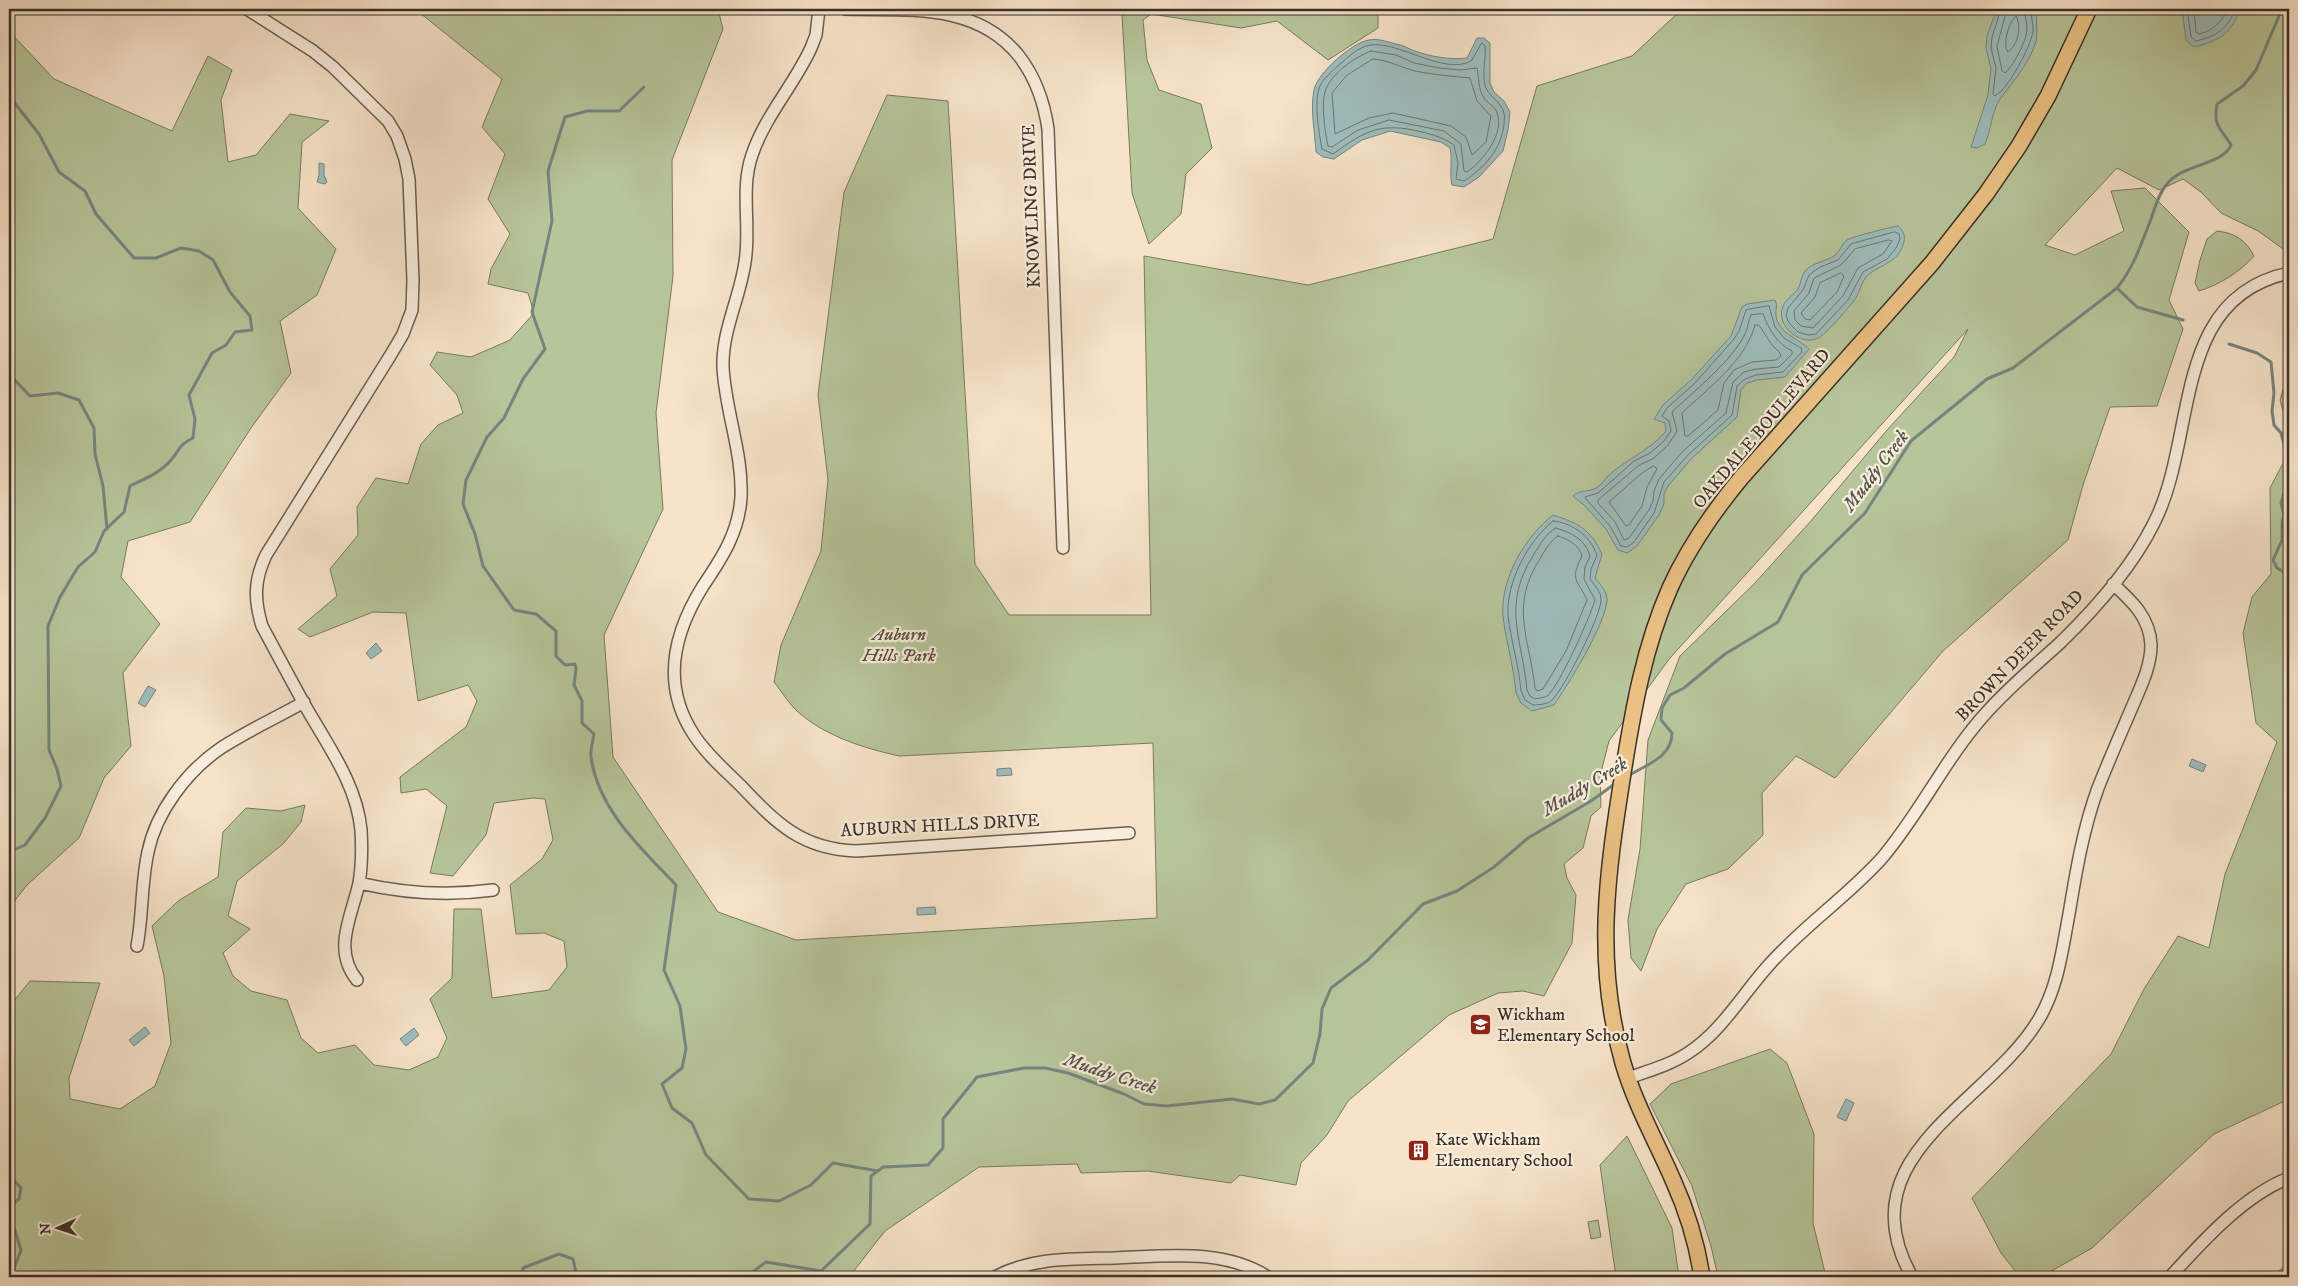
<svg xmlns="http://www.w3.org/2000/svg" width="2298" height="1286" font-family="'IM FELL DW Pica',serif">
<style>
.green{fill:#b7c59a;stroke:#787a61}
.water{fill:#9ebdbd;stroke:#768581}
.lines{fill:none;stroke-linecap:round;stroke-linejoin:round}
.shore{stroke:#6c7672;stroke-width:1}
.stream{stroke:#768581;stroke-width:3}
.minor-casing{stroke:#695d50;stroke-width:14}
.major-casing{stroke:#3a3028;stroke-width:18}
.minor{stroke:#f9eddc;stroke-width:11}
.major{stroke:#ebc284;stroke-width:15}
.labels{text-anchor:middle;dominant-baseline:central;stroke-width:4.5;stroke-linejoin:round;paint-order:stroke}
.street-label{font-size:18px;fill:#3a3028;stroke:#f9eddc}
.park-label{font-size:18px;font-style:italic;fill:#534e3f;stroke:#f9eddc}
.poi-label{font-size:18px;fill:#3a3028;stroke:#f9eddc;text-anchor:start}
.water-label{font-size:19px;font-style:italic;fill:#53534d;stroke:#f9eddc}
</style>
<rect width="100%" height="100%" fill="#f6e3c9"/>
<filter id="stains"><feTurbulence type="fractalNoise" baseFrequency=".004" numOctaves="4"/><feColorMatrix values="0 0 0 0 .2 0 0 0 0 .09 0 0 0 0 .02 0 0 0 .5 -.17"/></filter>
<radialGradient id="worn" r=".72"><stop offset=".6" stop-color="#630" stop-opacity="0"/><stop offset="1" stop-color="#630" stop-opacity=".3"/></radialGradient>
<!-- green -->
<path class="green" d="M415,9H718L723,29L672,160L673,276L656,413L663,509L604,635L613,757L718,912L796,940L1157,918L1153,743L899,756C864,748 827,737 798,712C789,704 782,692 774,682L781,645L821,551L828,480L818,395L844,192L887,95L948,101L975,564L1009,615H1151L1144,256L1308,285L1493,239L1537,86L1632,56L1682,9H2289V253L2258,231L2221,213L2201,192L2183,179L2159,190L2117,168L2045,245L2075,255L2124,231L2111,191L2145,188L2189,232L2169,300L2183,329L2157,406L2110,407L2083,485L2068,540L1943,651L1835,778L1796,756L1762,793L1763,835L1728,869L1686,884L1657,929L1641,971L1631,958L1628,920L1640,849L1648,740L1680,656L1754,584L1810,522L1887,430L1954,357L1968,329L1670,658L1609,741L1600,776L1601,807L1591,816L1583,848L1564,864L1567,878L1576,895L1572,943L1544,996L1523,991L1498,993L1449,1015L1348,1101L1327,1135L1301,1163L1296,1185L1240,1175L1231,1183L1148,1171L1081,1173L1077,1164L979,1167L885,1231L849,1277H9V1007L30,981L100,983L69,1078L70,1099L120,1109L155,1086L171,1043L164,976L152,926L178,901L218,877L223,832L246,808L281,811L305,805L301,822L283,844L237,881L228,916L250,929L223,953L233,976L251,991L287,1000L301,1038L318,1053L355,1045L374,1065L409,1070L438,1057L447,1038L430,999L452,978L454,909H481L492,998L549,990L567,967L564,941L544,933L516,934L510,885L542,859L553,840L545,799L533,798L494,803L486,835L453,876L430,873L447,806L426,789L401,793L400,777L466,727L477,701L468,685L418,701L406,613L373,612L310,637L298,629L337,596L330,569L358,535L357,507L376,478L408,484L421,444L438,425L463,413L457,395L430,365L437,352L471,357L510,340L534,313L528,293L488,284L491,269L510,234L488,199L505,154L482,127L502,79Z
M1120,9H1382L1378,14V28L1328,60L1277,21L1241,28L1151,14L1143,20L1147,60L1159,90L1201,104L1212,148L1186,174L1181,214L1149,244L1132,193L1122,14Z
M9,31L54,79L172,131L208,56L232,70L221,100L228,162L256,155L290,114L329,121L302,142L298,208L336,249L317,295L280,321L291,373L251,428L190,522L128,541L121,577L160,624L123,673L131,746L104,778L79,838L27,885L9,908Z
M2217,231C2235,233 2246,240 2254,256C2240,272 2219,285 2199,291L2195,283L2200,260L2207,239Z
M2289,370V432L2280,400Z
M2289,452V717L2284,732L2289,727V1099L2214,1134L2092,1248L2041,1277H2020L2001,1253L1972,1198L2111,1054L2144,989L2178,936L2209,948L2225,874L2277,742L2256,723L2243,633L2252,597L2271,574L2270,488Z
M1770,1049L1787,1063L1814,1134L1813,1223L1826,1277H1718L1711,1246L1692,1186L1650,1104L1671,1084Z
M1627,1136L1672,1228L1679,1277H1616L1600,1165Z
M1598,1220L1601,1237L1591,1239L1588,1222Z
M2289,1262V1277H2272Z"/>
<!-- water -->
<path class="water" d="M1997,9H2038C2034,22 2040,32 2034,47C2027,66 2012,83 2000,99C1992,111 1991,130 1985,144L1977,148L1971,147L1988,95L1991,68L1986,48L1987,36Z
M2182,9H2241C2229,35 2221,40 2194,47L2186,40Z
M1477,38H1484L1490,43V83L1494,92L1504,101L1510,112L1508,130L1503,151L1479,177L1464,187L1452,185C1449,173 1453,161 1450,148L1441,142L1390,131L1362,140L1334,159L1323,157L1316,152C1315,132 1310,110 1314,90C1317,73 1353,42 1369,40C1378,38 1388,42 1396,44C1404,45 1410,50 1418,52C1433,57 1451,60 1467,58Z
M319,163L324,164V175L327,182L325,184L317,182L319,175Z
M1898,226C1906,233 1906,240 1901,250C1893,265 1876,266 1866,277C1861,283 1860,291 1856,298C1850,306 1825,336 1816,339C1799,345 1775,325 1783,306C1786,299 1794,295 1798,289C1801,284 1801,276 1805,271C1813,262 1826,262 1835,255C1840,251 1842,244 1847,240C1851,237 1891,227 1898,226Z
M1775,300C1778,306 1775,310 1776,316C1779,334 1798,338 1809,349L1785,377L1757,380L1747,383L1741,390L1737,417L1691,459L1668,486L1664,494V504L1659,515L1637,546L1627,553L1618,550L1606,529L1584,505L1573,496C1579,490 1587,492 1594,489C1600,487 1604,480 1608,476C1626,459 1651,450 1666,431L1665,423L1654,419L1663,405L1692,379L1731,336L1742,307L1747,304Z
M1553,515C1578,523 1590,529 1602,554L1595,578C1600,584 1608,592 1607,601C1604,627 1569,683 1554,705L1532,711L1521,703L1516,693C1514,667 1506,642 1503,616C1500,579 1525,537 1553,515Z
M376,643L382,651L371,659L366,653Z
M148,686L156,690L145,707L138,703Z
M2192,759L2206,765L2203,772L2189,766Z
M1011,768L1012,775L997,776V769Z
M935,907L936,914L917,915V908Z
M145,1027L150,1033L134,1046L129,1040Z
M414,1028L419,1035L406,1046L400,1039Z
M1846,1099L1854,1103L1846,1121L1837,1117Z"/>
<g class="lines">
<!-- shore -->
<path class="shore" d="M2001,9L1992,37L1991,48L1996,68L1993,94L1995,96C2008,89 2030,48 2033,32C2034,24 2030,17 2032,9
M2007,9L1997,46L2002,71L2005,73C2013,66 2027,41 2027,29C2027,22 2024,16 2026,9
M2187,9L2191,37L2196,41C2218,36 2226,29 2236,9
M2194,9L2196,32L2199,34C2215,30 2220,22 2229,9
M2016,16C2022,27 2018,45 2008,52C2002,44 2009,22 2016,16Z
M1482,43L1485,46C1486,59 1482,72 1485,85C1488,97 1501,101 1504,113C1505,116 1504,121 1504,124C1501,150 1485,167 1464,181L1456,179L1458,163L1454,145C1444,138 1434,135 1422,132C1381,122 1366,130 1333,154L1322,149C1319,134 1314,102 1319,88C1322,80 1332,71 1339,65C1347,58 1359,46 1371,45C1399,41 1444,76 1471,61Z
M1371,51L1396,55L1414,63L1439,68L1460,70L1477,68C1479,78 1478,89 1484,98C1488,104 1495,106 1497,113C1505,133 1483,161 1467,172L1464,171L1461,144L1444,131L1389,120L1358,130L1332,147L1328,146C1325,133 1321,104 1325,92C1330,74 1355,57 1371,51Z
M1373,59C1388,60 1400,67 1415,71C1434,75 1451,76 1470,78L1477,101L1491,116L1486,142L1472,155L1466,137L1451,126L1393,113L1369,118L1335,134L1332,93L1346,76Z
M1895,232L1899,234L1900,239L1896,248L1887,259L1863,272L1848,300L1816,334L1808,335L1798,332L1789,323L1786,316L1788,308L1803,290L1809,275L1820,267L1838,260L1851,244Z
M1889,240L1892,241L1883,254L1858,268L1843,296L1813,328L1801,326L1795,320L1794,311L1809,293L1814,278L1841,265L1855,249Z
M1841,273L1844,276L1837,292L1810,320L1805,319L1801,313L1815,297L1820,283Z
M1769,306L1775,327L1784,338L1801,348L1802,352L1783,372L1756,375L1745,379L1737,386L1732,415L1688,455L1664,482L1654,513L1634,542L1627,547L1621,546L1610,526L1586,499L1585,497L1598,493L1634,461L1650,453L1664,441L1671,431L1669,421L1662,416L1667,408L1695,383L1734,339L1739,331L1746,310Z
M1763,314C1769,329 1776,343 1792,351V354L1779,367L1756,369L1744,372L1733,382L1726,413L1683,451L1659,479L1654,491L1653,501L1649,510L1629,538L1624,540L1615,522L1598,503V500L1638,466L1654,458L1668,445L1677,431L1672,412C1694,391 1732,361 1745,334C1748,328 1748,321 1751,315Z
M1755,325H1759L1772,345L1780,353L1781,356L1776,360L1752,362L1734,370L1724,383L1718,410L1688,436H1685L1682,413C1708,388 1745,362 1755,325Z
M1654,466L1657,469L1647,487L1642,506L1629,525L1626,526L1609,502L1642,473Z
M1553,521C1573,523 1590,536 1597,555L1591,569L1590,579C1594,585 1601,591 1601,599C1602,614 1564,689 1552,700C1548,704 1539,705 1533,705L1525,700L1521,691C1519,666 1511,641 1508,616C1506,582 1528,541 1553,521Z
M1556,528C1572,533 1585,539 1590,556L1585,567L1584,579L1595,600C1590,617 1559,687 1547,696C1544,698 1538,698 1535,699L1530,696L1527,690C1522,636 1501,606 1534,554C1540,545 1546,533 1556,528Z
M1558,536C1568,539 1579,545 1582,556C1569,581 1578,580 1587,600L1566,651L1543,689L1537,691L1535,688C1529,635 1509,607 1541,557C1545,550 1551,540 1558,536Z"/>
<!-- stream -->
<path class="stream" d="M644,87L619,111H587L565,117L548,171L552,221L532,312L545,349L523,379L504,418L487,437L466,480L463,504L475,534L483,566L514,610L536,614L556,631V656L565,665L575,664L576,669L574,685L582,701V723L594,734C593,741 590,750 591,757C598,810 642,849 676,885L664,970L680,1006L686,1049L682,1068L662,1084L672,1108L692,1123L706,1155L749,1199L779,1201L811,1185L833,1163L878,1171
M9,100L13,101L39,134L59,172L85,191L96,214L134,258H156L181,248L199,251L213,260L230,292L250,316L252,330L235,332L226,345L212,353L189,395L195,419L193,438C178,445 181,449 171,460C160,473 144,479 130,486L124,512L104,531L95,552L78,567L60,597L48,626L49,750L57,769L61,786L45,818L25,845L9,852
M2117,288L2137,307L2183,320
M2229,344L2257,353L2271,362L2274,393L2272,411L2274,425L2281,433L2286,451L2289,478L2281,503L2284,515L2282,522V540L2273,560L2277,568L2289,575
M9,374L30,396L58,393L79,400L94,428L95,454L103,486L107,529
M1628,776C1645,765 1672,758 1672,733L1661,720L1662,708L1670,695L1684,688L1725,654L1778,622L1802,575L1865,513L1911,441L1987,379L2013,368L2117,288C2134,267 2141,244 2151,219C2155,207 2159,193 2167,184C2182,164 2223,165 2231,145C2220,127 2213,126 2217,104L2243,86L2256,70L2282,9
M9,1178H12L21,1188L19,1199L9,1207
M9,1211L21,1250L11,1277
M522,1277L523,1268L559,1254L573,1259L577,1277
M746,1277L766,1262L821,1271L870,1224L871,1176L883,1167L928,1165L943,1148V1119L977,1077L1024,1068H1045L1068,1073L1124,1094L1144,1104L1167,1106L1232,1099L1259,1104L1275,1100L1313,1063L1320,1034L1322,1009L1331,988L1368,960L1423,904L1457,891L1494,867L1528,838L1591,801L1616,783"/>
<defs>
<path id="minor" d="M247,9L313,51L333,67L388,121L397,136L405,159L409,179L413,280L412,310L403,334L390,356L266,555C254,580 254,600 262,626C277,654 292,682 307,709C329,747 357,786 361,830C362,847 362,866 359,883C352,916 332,949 357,980
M819,9L816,35L811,48C794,85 765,116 752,155C740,190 751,226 745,262C740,298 722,330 723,367C725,410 743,453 741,497C739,532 722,558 703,586C673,634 661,685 694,735C707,755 726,771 742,787C777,824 802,849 856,851L1129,833
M845,9C907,11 976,2 1019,56C1036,78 1044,101 1048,129L1063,548
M359,883C402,893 449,896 493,890
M137,946C143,915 141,883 148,852C156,812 187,771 221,748C247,731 276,718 304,702
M1628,1078C1648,1071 1670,1065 1688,1053C1721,1032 1742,995 1768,966C1803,926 1847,897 1882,858C1921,812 1946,757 1986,713C2009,687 2036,665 2061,642C2096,608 2132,567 2154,523C2198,437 2170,298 2289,273
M995,1277C1032,1257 1074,1259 1115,1258C1164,1256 1224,1248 1268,1277
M1912,1277C1844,1155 1988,1105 2039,1019C2058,987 2062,951 2069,914C2076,872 2083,829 2098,788C2109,760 2121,733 2133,705C2141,686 2151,666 2151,645C2150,618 2132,601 2113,584
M2170,1277C2202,1242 2244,1195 2289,1178"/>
<path id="major" d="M1702,1277C1697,1244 1687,1211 1673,1180C1656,1141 1635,1104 1623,1063C1594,962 1607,874 1623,773C1633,710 1644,647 1670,588C1688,548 1713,512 1741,478L1932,263L1986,194L2019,146L2048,96L2089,9"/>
</defs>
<!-- minor casing -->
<use href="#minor" class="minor-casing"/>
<!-- major casing -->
<use href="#major" class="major-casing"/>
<!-- minor -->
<use href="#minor" class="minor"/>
<!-- major -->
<use href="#major" class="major"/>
</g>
<!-- icons -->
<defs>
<symbol id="school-square" viewBox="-11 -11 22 22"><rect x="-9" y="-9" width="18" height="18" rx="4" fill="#8f2418" stroke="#f9eddc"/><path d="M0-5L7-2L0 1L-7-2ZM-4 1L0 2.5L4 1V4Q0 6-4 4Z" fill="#fff"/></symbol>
<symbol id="building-square" viewBox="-11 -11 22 22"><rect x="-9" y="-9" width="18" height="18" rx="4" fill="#8f2418" stroke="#f9eddc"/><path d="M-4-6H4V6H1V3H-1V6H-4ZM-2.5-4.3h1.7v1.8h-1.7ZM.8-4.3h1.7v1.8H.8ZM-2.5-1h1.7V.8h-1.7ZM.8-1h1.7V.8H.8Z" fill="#fff"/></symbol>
</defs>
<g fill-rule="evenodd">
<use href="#school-square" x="1468" y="1012" width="25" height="25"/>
<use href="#building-square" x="1406" y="1138" width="25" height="25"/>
</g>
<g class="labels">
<!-- street labels -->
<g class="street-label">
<text transform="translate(1032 206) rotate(-92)">KNOWLING DRIVE</text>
<text transform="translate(1762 429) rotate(-50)">OAKDALE BOULEVARD</text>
<text transform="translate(2020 656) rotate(-46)">BROWN DEER ROAD</text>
<text transform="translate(940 826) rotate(-3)">AUBURN HILLS DRIVE</text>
</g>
<!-- park labels -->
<g class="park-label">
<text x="899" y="635">Auburn<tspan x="899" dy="21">Hills Park</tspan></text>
</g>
<!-- poi labels -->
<g class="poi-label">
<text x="1497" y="1015">Wickham<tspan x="1497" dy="21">Elementary School</tspan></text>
<text x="1435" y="1140">Kate Wickham<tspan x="1435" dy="21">Elementary School</tspan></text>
</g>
<!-- water labels -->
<g class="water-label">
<text transform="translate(1876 471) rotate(-53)">Muddy Creek</text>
<text transform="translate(1585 787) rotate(-31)">Muddy Creek</text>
<text transform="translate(1110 1074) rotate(18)">Muddy Creek</text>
</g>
</g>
<!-- margin -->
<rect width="2298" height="1286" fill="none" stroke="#f6e3c9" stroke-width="30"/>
<rect x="10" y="10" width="2278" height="1266" fill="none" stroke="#3a3028" stroke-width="2.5"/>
<rect x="15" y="15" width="2268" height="1256" fill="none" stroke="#3a3028"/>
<!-- north arrow -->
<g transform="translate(58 1228) rotate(267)" stroke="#f9eddc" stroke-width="4" paint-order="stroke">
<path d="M0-4L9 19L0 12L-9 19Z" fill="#3a3028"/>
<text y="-8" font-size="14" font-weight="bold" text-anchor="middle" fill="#3a3028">N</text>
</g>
<rect width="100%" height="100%" filter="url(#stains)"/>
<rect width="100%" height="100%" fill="url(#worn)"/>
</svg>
